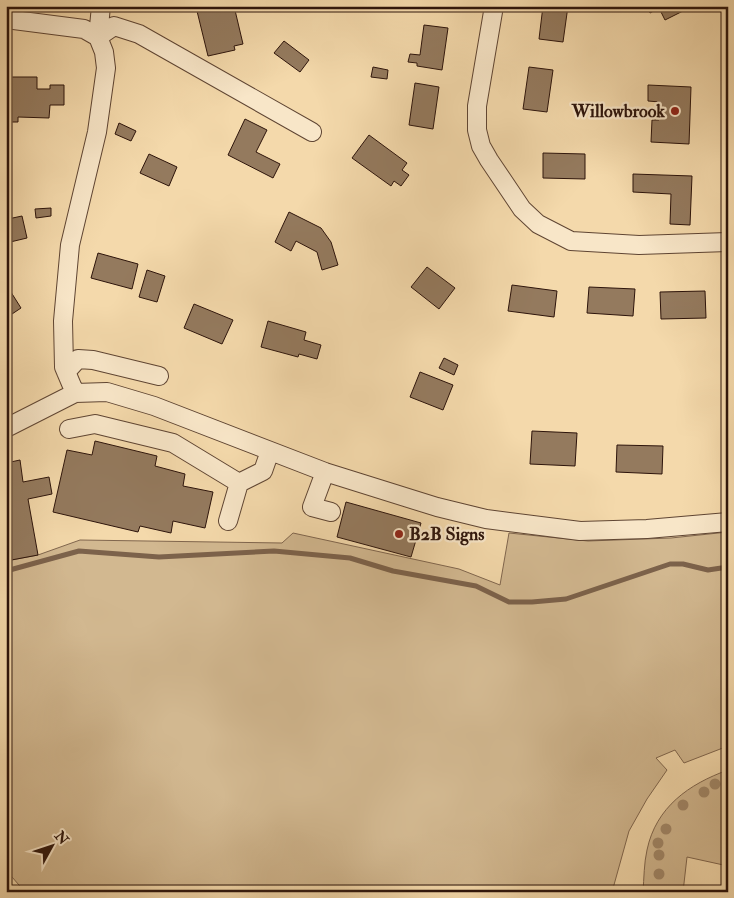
<svg xmlns="http://www.w3.org/2000/svg" width="734" height="898" font-family="'IM FELL Double Pica',serif">
<style>
.green{fill:#d2b890;stroke:#80664e}
.lines{fill:none;stroke-linecap:round;stroke-linejoin:round}
.stream{stroke:#7c624b;stroke-width:5}
.building{fill:#947a5e;stroke:#2d140b}
.minor-casing{stroke:#5f4533;stroke-width:20}
.minor{stroke:#f8e6c8;stroke-width:18}
.tree{fill:#a28869}
.poi-dot{fill:#8f2418;stroke:#f8e6c8;stroke-width:2}
.labels{text-anchor:middle;dominant-baseline:central;stroke-width:4.5;stroke-linejoin:round;paint-order:stroke}
.poi-label{font-size:18px;font-weight:bold;fill:#2d140b;stroke:#f8e6c8;text-anchor:end}
</style>
<rect width="100%" height="100%" fill="#f4d9ab"/>
<filter id="stains"><feTurbulence type="fractalNoise" baseFrequency=".004" numOctaves="4"/><feColorMatrix values="0 0 0 0 .2 0 0 0 0 .09 0 0 0 0 .02 0 0 0 .5 -.17"/></filter>
<radialGradient id="worn" r=".72"><stop offset=".6" stop-color="#630" stop-opacity="0"/><stop offset="1" stop-color="#630" stop-opacity=".3"/></radialGradient>
<!-- green -->
<path class="green" d="M728,532V746L684,763L675,750L656,758L667,770L647,799L629,831L612,892H25L6,870V561L38,555L80,540L282,543L293,533L459,569L500,585L509,533L588,541L671,538Z
M728,770V866L687,857L683,892H643C644,878 644,863 647,850C656,807 689,784 728,770Z"/>
<g class="lines">
<!-- stream -->
<path class="stream" d="M6,571L79,551L159,557L274,551L350,558L393,571L476,586L509,602H532L566,599L670,564H683L708,570L728,567"/>
</g>
<!-- building -->
<path class="building" d="M201,6H234L243,44L234,46L235,50L208,56L196,7Z
M543,6H568L563,42L539,39Z
M646,6H693L665,20L659,8L650,13Z
M424,25L448,28L442,70L417,66V63L408,62L410,54L420,55Z
M284,41L309,60L300,72L274,53Z
M373,67L388,70L387,79L371,77Z
M529,67L553,70L547,112L523,109Z
M6,77H37V89H50V85H64V105H50L49,118L18,117V122H6Z
M415,83L439,87L433,129L409,125Z
M648,85L691,87L689,144L651,142L652,120H659L660,102L648,101Z
M245,119L267,130L256,152L280,164L273,178L228,155Z
M119,123L136,131L131,141L115,134Z
M369,135L407,163L402,170L409,175L401,186L394,181L391,186L352,158Z
M543,153L585,154V179L543,178Z
M149,154L177,167L169,186L140,173Z
M633,174L692,176L690,225L670,224L671,194L633,192Z
M51,208V216L36,218L35,209Z
M289,212L321,228L331,242L338,265L322,270L317,252L296,241L291,251L275,242Z
M6,215L8,219L22,216L27,238L6,243Z
M98,253L138,264L132,289L91,278Z
M427,267L455,288L439,309L411,287Z
M147,270L165,276L157,302L139,297Z
M512,285L557,291L554,317L508,311Z
M589,287L635,289L633,316L587,313Z
M9,289L21,308L6,318V290Z
M705,291L706,318L661,319L660,292Z
M194,304L233,320L222,344L184,328Z
M268,321L306,332L304,340L321,345L317,359L299,354L298,357L261,347Z
M444,358L458,365L454,375L439,368Z
M420,372L453,385L443,410L410,397Z
M532,431L577,433L575,466L530,464Z
M95,441L157,456L155,466L185,474L183,486L213,492L205,528L173,521L171,533L140,526L138,532L53,512L67,450L92,455Z
M617,445L663,446L662,474L616,472Z
M20,460L23,482L49,477L52,494L28,499L38,555L6,561V463Z
M346,502L421,523L411,557L337,537Z"/>
<g class="lines">
<defs>
<path id="minor" d="M494,6L477,106V130L481,146L489,160L522,209L538,224L571,241L639,245L728,242
M6,19L84,29L98,37L114,26L139,34L312,132
M66,372L78,359L93,360L159,376
M75,393L64,367L63,321L70,245L97,132L106,68L104,52L98,37L101,6
M6,428L75,393L107,392L154,406L325,472L437,507L486,519L580,531L647,529L728,522
M69,429L95,424L173,443L239,483
M325,472L312,507L331,512
M228,521L239,483L263,471L270,451"/>
</defs>
<!-- minor casing -->
<use href="#minor" class="minor-casing"/>
<!-- minor -->
<use href="#minor" class="minor"/>
</g>
<!-- trees -->
<g class="tree">
<circle cx="715" cy="784" r="5.5"/>
<circle cx="704" cy="792" r="5.5"/>
<circle cx="683" cy="805" r="5.5"/>
<circle cx="666" cy="829" r="5.5"/>
<circle cx="658" cy="843" r="5.5"/>
<circle cx="659" cy="855" r="5.5"/>
<circle cx="659" cy="874" r="5.5"/>
</g>
<!-- markers -->
<g class="poi-dot">
<circle cx="675" cy="111" r="5"/>
<circle cx="399" cy="534" r="5"/>
</g>
<g class="labels">
<!-- poi labels -->
<g class="poi-label">
<text x="665" y="111">Willowbrook</text>
<text x="409" y="534" text-anchor="start">B2B Signs</text>
</g>
</g>
<!-- margin -->
<rect width="734" height="898" fill="none" stroke="#f4d9ab" stroke-width="25"/>
<rect x="8" y="8" width="719" height="883" fill="none" stroke="#2d140b" stroke-width="2.5"/>
<rect x="12" y="12" width="709" height="873" fill="none" stroke="#2d140b"/>
<!-- north arrow -->
<g transform="translate(52 846) rotate(50)" stroke="#f8e6c8" stroke-width="4" paint-order="stroke">
<path d="M0-4L9 19L0 12L-9 19Z" fill="#2d140b"/>
<text y="-8" font-size="14" font-weight="bold" text-anchor="middle" fill="#2d140b">N</text>
</g>
<rect width="100%" height="100%" filter="url(#stains)"/>
<rect width="100%" height="100%" fill="url(#worn)"/>
</svg>
